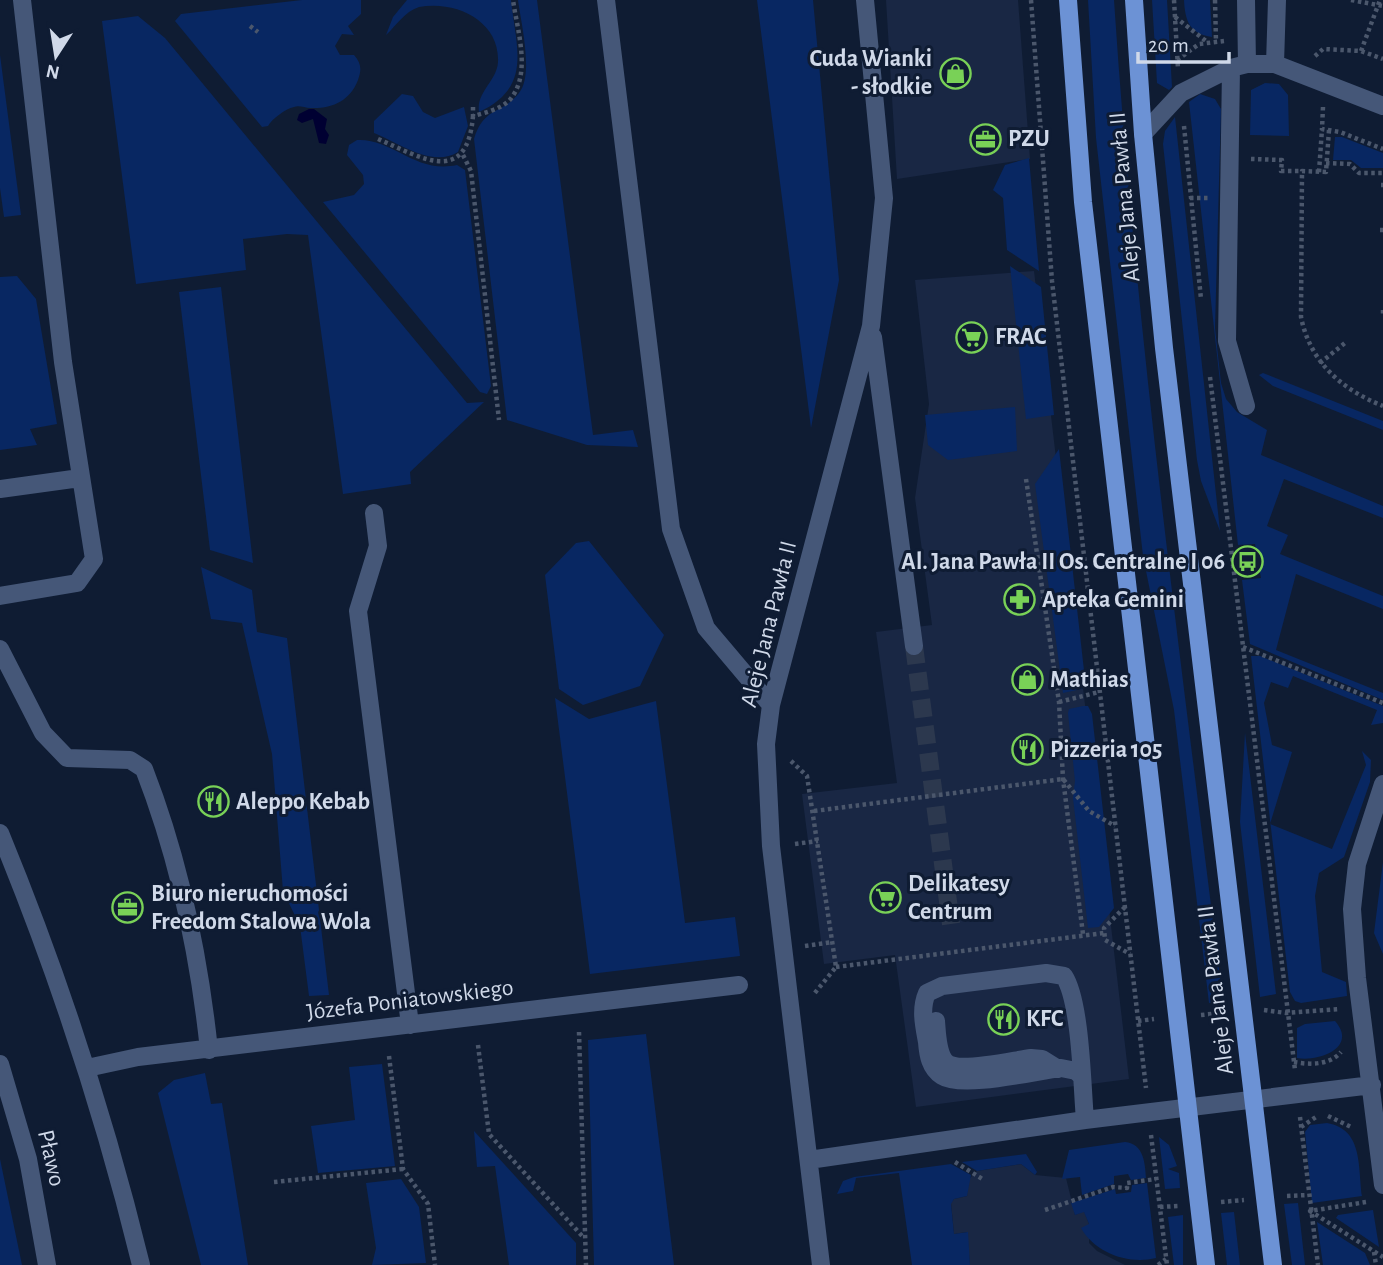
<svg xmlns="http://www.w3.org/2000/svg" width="1383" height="1265" font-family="'Alegreya Sans',sans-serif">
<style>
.built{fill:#192744}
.green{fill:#082762}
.water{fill:#000032}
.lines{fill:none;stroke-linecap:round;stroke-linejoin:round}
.minor-tunnel{stroke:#2c384e;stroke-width:18;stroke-dasharray:18 9;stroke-linecap:butt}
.path{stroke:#4b576c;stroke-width:4.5;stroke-dasharray:3.5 3.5;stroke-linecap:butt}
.minor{stroke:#455778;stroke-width:18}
.major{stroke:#6c92d5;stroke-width:18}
.labels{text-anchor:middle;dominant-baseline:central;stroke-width:6;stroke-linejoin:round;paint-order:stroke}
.poi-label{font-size:24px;font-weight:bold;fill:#d0d9e9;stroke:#0f1c33;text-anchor:start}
.street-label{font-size:24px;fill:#d0d9e9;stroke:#0f1c33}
</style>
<rect width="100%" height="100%" fill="#0f1c33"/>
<!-- built -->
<path class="built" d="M886,0H1018L1030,159L897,179Z
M1034,271L1129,1079L916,1107L895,955L824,964L802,794L897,783L876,632L932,625L915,498L929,404L915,280Z
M1021,1164L1035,1175L1066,1178L1075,1215L1084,1211L1089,1224V1243L1097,1251L1125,1265H970L967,1232L954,1234L951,1203L954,1199L967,1196L968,1180L977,1171Z"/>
<!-- green -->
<path class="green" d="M302,0H361V14L348,26L354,35L342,34L335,46L340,55H354C361,63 362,69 358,80C350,101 332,109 310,108C305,108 299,105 294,107C285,109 272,119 268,126L262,127L175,21L181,14Z
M407,0H511C516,48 533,87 479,112C476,92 497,81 498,62C500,21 456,0 419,7C404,12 397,25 386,35L393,17Z
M518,0H537L593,435L633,430L638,447L587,445L507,420L474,139C484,106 502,115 519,93C534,75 521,23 518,0Z
M757,0H813L839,280L811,428Z
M1088,0H1114C1136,335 1182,668 1223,1002L1209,1003L1174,710L1143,556L1096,138Z
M1152,0H1167L1172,87L1169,90L1157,83Z
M1184,0H1210L1212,37C1189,34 1185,20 1184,0Z
M138,16L165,38L467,403L484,402L410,472L411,484L343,494L308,235L287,234L243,239L246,270L136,284L102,21Z
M0,55L21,215L4,217L0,188Z
M1265,83L1279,84L1288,95L1289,136L1250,135L1251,90Z
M402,94L413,96L423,112L435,118L464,107L468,126L458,152C432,168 399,143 374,133V121Z
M1200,94L1215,99L1221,109L1215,328L1221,383L1226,399L1237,412L1267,430L1261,455L1383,506V518L1284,479L1267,526L1288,535L1280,554L1383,596V609L1296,574L1276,650L1383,693V700L1250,644L1242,580L1261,578L1255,544L1238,545L1189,102Z
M1175,117L1220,531L1201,481L1197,460L1163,144L1165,131Z
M1335,137H1342L1383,153V168H1361L1351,160H1333Z
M357,140C393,138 415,174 457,165L465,170L491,386L487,394L480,392L323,202L354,195L364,184L363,175L347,155L349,145Z
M1029,158L1039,271L1007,250L1003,198L993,190L1005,165Z
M1010,266L1041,287L1054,415L1026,419Z
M17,276L36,299L57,424L30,429L37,445L0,450V277Z
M221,287L253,563L210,550L179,292Z
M1263,373L1383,421V430L1273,386L1259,375Z
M1015,407L1017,451L948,460L928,445L925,415Z
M1059,449L1086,688L1063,693L1035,484Z
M589,541L664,635L640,686L583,705L559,689L545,575L576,543Z
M201,567L252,590L257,632L287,638L329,995L309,996L300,926L283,891L272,754L242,623L211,619Z
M1251,656H1260L1383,706V723L1371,725L1377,710L1293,676L1288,688L1271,682L1264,703L1272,745L1292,752L1270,824L1332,849L1366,765L1362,751L1371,760L1370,782L1344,857L1319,873L1315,896L1322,972L1346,982L1347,996L1301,1003L1295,1001L1290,992Z
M555,698L589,719L656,701L685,923L735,917L740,956L590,974Z
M1083,706H1088L1092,714L1114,908L1099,927L1088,928L1073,798L1075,781L1068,713L1069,709Z
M1245,733L1276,994L1260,997L1240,822Z
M1383,862V954L1374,933Z
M1335,1021C1358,1047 1320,1062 1297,1058V1028L1305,1024Z
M646,1034L674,1265H594L588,1040Z
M382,1064L395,1166L318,1173L311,1126L355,1120L349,1067Z
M205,1073L211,1104L222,1103L248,1265H201L158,1093L174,1080Z
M1327,1123C1363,1129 1358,1166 1362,1196L1312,1203L1305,1132L1310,1125Z
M474,1131L576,1243V1265H509L495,1166L477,1167Z
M1159,1137L1169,1145L1177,1166L1168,1169L1179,1173L1180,1188L1165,1189Z
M1125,1142C1144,1144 1145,1163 1146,1178L1131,1180L1128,1174L1114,1176V1184L1082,1195L1080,1177L1062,1179L1069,1150Z
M1026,1154L1037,1172L1035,1175L1021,1164L977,1171L962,1162Z
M0,1159L22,1265H0Z
M951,1164L971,1175L967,1196L954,1199L951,1204L954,1234L968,1232L970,1265H912L899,1173L856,1178L853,1191L837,1194L843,1181L854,1177Z
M401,1179L419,1207L426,1263L372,1265L376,1248L366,1183Z
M1147,1183L1156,1258C1129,1265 1095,1253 1081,1228L1089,1224L1084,1212L1075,1215L1071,1203L1115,1189L1116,1194L1131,1192L1132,1185Z
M1298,1203L1305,1265H1292L1284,1204Z
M1373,1210L1379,1247L1336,1218L1338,1215Z
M1234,1212L1240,1265H1227L1221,1213Z
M1183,1215V1265H1174L1168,1217Z
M1317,1222L1365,1253L1370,1265H1323Z"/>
<!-- water -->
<path class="water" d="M309,109H314L327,119L325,129L329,135L326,144L319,143L313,119L302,123L297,120L299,114Z"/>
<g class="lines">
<!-- minor-tunnel -->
<path class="minor-tunnel" d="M914,646L951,924"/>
<!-- path -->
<path class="path" d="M1031,0L1052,281L1146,1088
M1174,0L1178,69
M1215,0L1216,42
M1351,0L1383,6
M1175,17L1206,41
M250,26L258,32
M1361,51L1380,0
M1315,56L1323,49L1361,51L1383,59
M1177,60L1199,44L1224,41
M473,107V116C485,113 505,108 512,97C531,71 517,29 513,0
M1323,107L1322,129L1340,132L1383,149
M1184,126L1201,299
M1329,130L1326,172L1302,171L1301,317C1310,362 1341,389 1383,406
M378,139C422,158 467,187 473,116
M463,155L471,171L499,420
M1251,159L1282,160L1281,171H1302
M1326,163L1350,164L1359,173H1383
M1319,172L1322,129
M1381,185H1383
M1190,198H1208
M1380,230H1383
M1383,310V314
M1320,363L1345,343
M1210,377L1295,1070
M1026,479L1059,702L1063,779L1083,934
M1243,647L1383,703
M1059,702L1099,692
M791,761L807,776L836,967L814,994
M814,811L1063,779L1089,811L1115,826
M795,844L818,841
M1125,907L1104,928L1105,940L1130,954
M805,946L832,942
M836,967L1104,933
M1264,1010L1286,1013L1339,1009
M1201,1015L1221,1013
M1138,1021L1154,1019
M579,1032L586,1265
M478,1045L489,1134L584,1238
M389,1056L403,1169L428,1204L435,1265
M1294,1062C1310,1065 1330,1065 1341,1052
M1328,1116L1351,1127
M1300,1117L1318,1265
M1301,1127L1316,1117
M1151,1135L1167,1265
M955,1162L984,1180
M274,1182L403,1169
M1287,1196L1308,1195
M1221,1202L1244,1200
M1366,1202L1310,1211L1383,1257
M1160,1207L1178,1206
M1045,1210L1113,1187L1127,1188V1183L1156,1179
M1374,1252L1376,1265
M1158,1265L1166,1259"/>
<!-- minor -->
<path class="minor" d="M606,0L671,529L706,628L771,705
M1246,0L1247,64
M1275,64L1277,0
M1231,68L1227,341L1246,406
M1143,134L1181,93L1231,68L1247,64H1275L1383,106
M873,337L914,646
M0,489L80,478
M374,513L378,546L358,611L410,1025
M0,596L77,583L94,559L63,362L22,0
M0,649L43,733L67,758L130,760L144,769C179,859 199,955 209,1050
M1383,784L1357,864L1352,909L1357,978L1383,1185
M0,833C58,974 105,1117 141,1265
M936,1021C937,1032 937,1050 944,1060C954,1075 1013,1060 1031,1058L1042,1059L1058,1069
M0,1064L28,1159L47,1265
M87,1068L138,1057L739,985
M1081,1076L1076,1071L1061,1068C1035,1071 962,1089 942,1076C930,1068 928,1055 927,1042C924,1026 920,1009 927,993L942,986L1046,973L1064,976C1081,1002 1082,1087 1085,1120
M809,1160L1085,1120L1372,1085
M821,1265L771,846L766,744L771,705L871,326L884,198L865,0"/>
<!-- major -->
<path class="major" d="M1068,0L1083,202L1206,1265
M1134,0L1143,134L1164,348L1273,1265"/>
</g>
<!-- icons -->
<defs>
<symbol id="shop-ring" viewBox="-11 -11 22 22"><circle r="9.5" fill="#0f1c33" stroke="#79d157" stroke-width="1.5"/><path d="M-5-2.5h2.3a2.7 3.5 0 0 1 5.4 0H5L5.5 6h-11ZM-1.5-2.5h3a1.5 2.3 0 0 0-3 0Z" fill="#79d157"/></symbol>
<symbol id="office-ring" viewBox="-11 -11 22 22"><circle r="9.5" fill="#0f1c33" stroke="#79d157" stroke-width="1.5"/><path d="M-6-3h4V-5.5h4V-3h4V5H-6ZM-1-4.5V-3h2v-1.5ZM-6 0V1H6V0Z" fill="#79d157"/></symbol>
<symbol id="supermarket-ring" viewBox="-11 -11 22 22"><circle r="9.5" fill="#0f1c33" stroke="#79d157" stroke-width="1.5"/><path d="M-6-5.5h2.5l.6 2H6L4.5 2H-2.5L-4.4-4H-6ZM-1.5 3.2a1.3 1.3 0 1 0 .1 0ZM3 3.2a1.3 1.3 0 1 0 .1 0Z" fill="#79d157"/></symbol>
<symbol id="bus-ring" viewBox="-11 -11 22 22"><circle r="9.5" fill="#0f1c33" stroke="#79d157" stroke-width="1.5"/><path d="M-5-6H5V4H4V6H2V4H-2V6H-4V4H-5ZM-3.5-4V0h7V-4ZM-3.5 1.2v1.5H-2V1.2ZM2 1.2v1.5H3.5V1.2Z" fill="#79d157"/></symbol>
<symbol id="pharmacy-ring" viewBox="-11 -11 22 22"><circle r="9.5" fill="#0f1c33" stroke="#79d157" stroke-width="1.5"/><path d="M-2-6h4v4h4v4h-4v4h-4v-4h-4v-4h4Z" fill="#79d157"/></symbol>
<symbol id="restaurant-ring" viewBox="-11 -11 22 22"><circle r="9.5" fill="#0f1c33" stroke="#79d157" stroke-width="1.5"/><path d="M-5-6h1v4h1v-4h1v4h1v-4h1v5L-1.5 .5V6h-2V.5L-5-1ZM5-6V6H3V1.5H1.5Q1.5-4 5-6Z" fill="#79d157"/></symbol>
</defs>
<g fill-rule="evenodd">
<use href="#shop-ring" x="938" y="56" width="35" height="35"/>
<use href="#office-ring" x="968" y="122" width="35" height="35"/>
<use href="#supermarket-ring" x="954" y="320" width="35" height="35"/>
<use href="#bus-ring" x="1230" y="544" width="35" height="35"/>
<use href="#pharmacy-ring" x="1002" y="582" width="35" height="35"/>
<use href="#shop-ring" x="1010" y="662" width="35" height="35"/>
<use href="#restaurant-ring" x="1010" y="732" width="35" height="35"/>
<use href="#restaurant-ring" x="196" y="784" width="35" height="35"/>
<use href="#supermarket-ring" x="868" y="880" width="35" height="35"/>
<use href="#office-ring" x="110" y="890" width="35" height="35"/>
<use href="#restaurant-ring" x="986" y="1002" width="35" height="35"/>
</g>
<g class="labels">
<!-- poi labels -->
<g class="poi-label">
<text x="932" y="59" text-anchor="end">Cuda Wianki<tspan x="932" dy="28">- słodkie</tspan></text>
<text x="1008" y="139">PZU</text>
<text x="995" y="337">FRAC</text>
<text x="1225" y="562" text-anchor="end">Al. Jana Pawła II Os. Centralne I 06</text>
<text x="1042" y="600">Apteka Gemini</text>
<text x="1050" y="680">Mathias</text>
<text x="1050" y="750">Pizzeria 105</text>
<text x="236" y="802">Aleppo Kebab</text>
<text x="908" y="884">Delikatesy<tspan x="908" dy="28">Centrum</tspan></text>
<text x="151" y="894">Biuro nieruchomości<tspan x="151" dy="28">Freedom Stalowa Wola</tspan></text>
<text x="1026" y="1019">KFC</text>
</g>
<!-- street labels -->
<g class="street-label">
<text transform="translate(1125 197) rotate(-95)">Aleje Jana Pawła II</text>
<text transform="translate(769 624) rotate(-76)">Aleje Jana Pawła II</text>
<text transform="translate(1216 990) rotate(-97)">Aleje Jana Pawła II</text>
<text transform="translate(410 1000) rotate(-7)">Józefa Poniatowskiego</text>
<text transform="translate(51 1158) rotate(77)">Pławo</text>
</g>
</g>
<!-- north arrow -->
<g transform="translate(56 56) rotate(192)" stroke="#0f1c33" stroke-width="5" paint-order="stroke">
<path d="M0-5L12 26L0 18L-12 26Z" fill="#d0d9e9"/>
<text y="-10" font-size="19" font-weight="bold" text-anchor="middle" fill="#d0d9e9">N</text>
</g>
<!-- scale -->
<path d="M1138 52v10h91v-10" fill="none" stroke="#d0d9e9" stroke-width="3.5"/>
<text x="1148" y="52" font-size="21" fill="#d0d9e9" stroke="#0f1c33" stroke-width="5" paint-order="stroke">20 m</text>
</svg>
